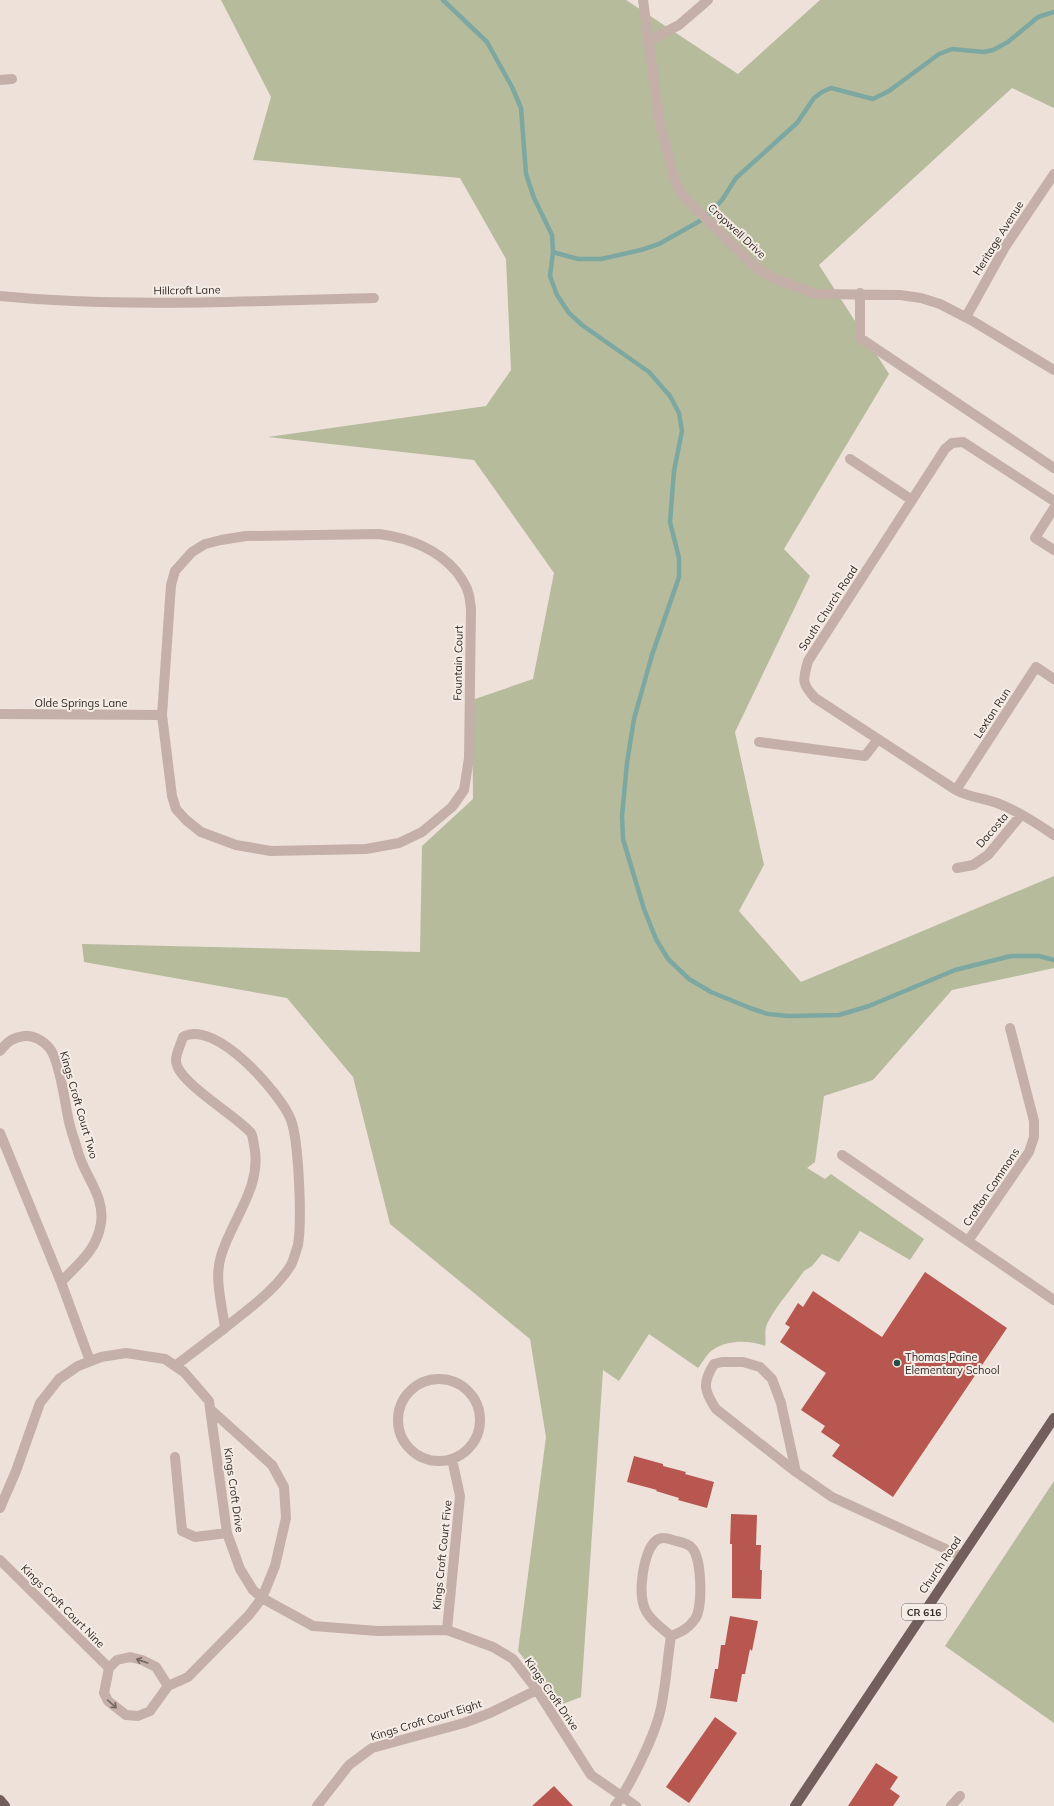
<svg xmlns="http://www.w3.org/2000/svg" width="1054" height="1806" font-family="Mulish,sans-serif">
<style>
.green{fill:#b6bb9c}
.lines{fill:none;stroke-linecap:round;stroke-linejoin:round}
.stream{stroke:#7da8a2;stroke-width:4.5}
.building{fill:#b7574f}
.minor{stroke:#c4b0a8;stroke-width:10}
.major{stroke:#725e5a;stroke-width:10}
.oneway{stroke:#746661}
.poi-dot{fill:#224f4a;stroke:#f6ece6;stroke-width:1.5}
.labels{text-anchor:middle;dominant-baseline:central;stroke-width:4;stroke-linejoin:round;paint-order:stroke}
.shield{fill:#f6ece6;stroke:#6d6460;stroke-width:1}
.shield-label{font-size:10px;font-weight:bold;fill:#322927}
.street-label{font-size:11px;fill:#322927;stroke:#f6ece6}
.poi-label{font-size:11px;fill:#322927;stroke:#f6ece6;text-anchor:start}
</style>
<rect width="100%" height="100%" fill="#eee1da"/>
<!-- green -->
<path class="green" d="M221,0H626L738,74L820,0H1054V108L1012,88L819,265L889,374L784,549L810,576L735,732L764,865L739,911L801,982L1054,876V968L952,990L873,1080L824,1096L815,1162L807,1168L825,1179L831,1174L924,1239L910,1260L860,1231L839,1262L822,1254L812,1266L804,1271C793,1287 777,1305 768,1322C763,1331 767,1338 765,1346C750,1340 728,1340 714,1349C707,1353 703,1362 698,1368L649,1334L619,1381L603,1370L581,1697L560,1705L518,1651L546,1437L530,1339L390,1224L353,1077L287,998L84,962L82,944L420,952L422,846L473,799L472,700L533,679L554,573L474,460L268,437L486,406L511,370L506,259L460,178L253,160L271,97Z
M1054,1481V1723L945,1646Z"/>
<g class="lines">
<!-- stream -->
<path class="stream" d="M443,0L487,42L512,87L521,108L526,174L534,198L552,235L553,252L550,276L557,295L569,313L582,325L649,372L670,396L679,413L682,431L674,471L670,522L679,558V577L652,655L634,719L627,763L622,816L623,839L644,909L656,939L668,959L689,979L711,992L750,1008L768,1014L788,1016L839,1015L869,1006L955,970L1011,956H1039L1054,960
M553,252L578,259H601L641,250L659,244L705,218L722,200L736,178L797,123L814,98L822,92L831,88L873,99L889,91L939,54L952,49L984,52L993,50L1008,42L1038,17L1054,12"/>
</g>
<!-- building -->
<path class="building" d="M925,1272L1007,1328L893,1497L832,1456L840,1445L821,1432L825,1426L801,1410L826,1373L780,1342L790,1327L785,1324L798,1303L803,1307L813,1291L882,1337Z
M634,1456L663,1464V1466L686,1472L685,1474L714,1482L707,1508L678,1500L679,1498L656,1491L657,1490L627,1482Z
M731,1514L757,1515L756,1545H761L760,1570H762L761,1599L732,1598V1544H730Z
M730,1616L758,1621L752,1651L750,1649L745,1674H742L737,1702L710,1698L715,1669H718L721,1645H725Z
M715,1717L737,1733L689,1803L666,1787Z
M876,1763L898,1777L890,1789L900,1796L893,1806H848Z
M554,1786L573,1806H532Z"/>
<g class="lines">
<!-- minor -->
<path class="minor" d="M643,0L660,125L676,183L683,196L749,261L764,273L778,280L816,294L900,295L921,298L940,304L971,320L1054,370
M648,41L679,25L708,0
M0,80L12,79
M860,293V338L1054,468
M0,296C124,308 249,301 374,298
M966,317L1005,247L1054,174
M850,459L912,500
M1054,501L963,442L952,443L945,449L808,661C803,680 801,683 815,698L956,790C968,797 983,798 997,803C1018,811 1036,823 1054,835
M1054,508L1035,538L1054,550
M379,534C409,538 436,548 456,571C461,578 466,584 468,592C470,597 470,603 471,608L469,758L464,790L452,807L422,832L399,843L366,849L271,851L236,845L201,832L186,820L176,809L172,796L162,715L171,585L175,571L192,552L205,544L221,540L246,536Z
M0,714L162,715
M759,742L865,756L878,739
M956,790L1036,667L1054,679
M957,868L973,865L988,855L1021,815
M0,1051C7,1042 13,1037 25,1036C35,1035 47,1043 52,1052C61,1069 64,1098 68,1117C70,1129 75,1141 78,1152C85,1177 105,1196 101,1223C97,1250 79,1263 61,1282
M0,1133L61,1282L90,1361
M842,1155L1054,1300
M968,1241L1029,1152L1034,1137V1121L1010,1028
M722,1362H743L760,1367L772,1379L781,1403L796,1472L716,1409C704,1391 702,1383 714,1364Z
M175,1366L225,1328C222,1305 214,1278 221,1256C232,1218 263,1187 254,1145C253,1141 253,1136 251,1133C236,1115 175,1081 176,1060C176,1053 181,1044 183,1037C215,1018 281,1094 291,1120C299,1142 302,1221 298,1245C296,1251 294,1259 291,1265C275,1291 248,1309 225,1328
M398 1420a41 41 0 1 1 82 0a41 41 0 1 1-82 0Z
M175,1457L182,1531L195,1537L227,1533
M796,1472L832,1497L961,1556
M0,1508L16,1471L40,1403L59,1379L78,1366L101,1357L126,1353L165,1359L184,1372L209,1401L227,1533L240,1569L253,1590L262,1598L313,1626L378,1631L447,1630L493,1647L513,1659L537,1690L591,1775L636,1806
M0,1560L109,1668
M447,1630L460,1496L452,1459
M168,1686L156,1667L142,1660L130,1657L117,1660L109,1668L104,1693L108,1701L126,1715L138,1716L150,1711L168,1686L188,1677L249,1615L262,1598L275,1566L286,1518L284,1487L272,1465L211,1410
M317,1806L349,1765L372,1748L464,1723L490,1713L537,1690
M615,1806C630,1786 654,1737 660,1712C666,1687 667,1661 671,1636C681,1632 688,1629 695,1619C703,1608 702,1558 692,1548C688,1543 681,1542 676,1541C672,1540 667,1538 664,1538C648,1537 643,1569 642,1581C639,1611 649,1618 671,1636
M951,1806L960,1796"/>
<!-- major -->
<path class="major" d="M0,1800L5,1806
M795,1806L1054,1418"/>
</g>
<!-- one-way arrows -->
<defs><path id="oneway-shaft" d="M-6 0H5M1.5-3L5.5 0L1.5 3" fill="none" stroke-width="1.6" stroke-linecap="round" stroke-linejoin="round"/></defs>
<g class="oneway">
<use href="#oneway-shaft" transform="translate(142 1661) rotate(-161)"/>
<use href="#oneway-shaft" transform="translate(112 1704) rotate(42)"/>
</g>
<!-- markers -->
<circle class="poi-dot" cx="897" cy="1363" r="4"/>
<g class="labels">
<!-- shield labels -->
<rect class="shield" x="902" y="1604" width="44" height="16" rx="3"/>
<g class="shield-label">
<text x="924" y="1612">CR 616</text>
</g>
<!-- street labels -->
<g class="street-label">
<text transform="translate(737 231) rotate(43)">Cropwell Drive</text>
<text transform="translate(998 238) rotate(-58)">Heritage Avenue</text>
<text transform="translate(187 290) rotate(-1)">Hillcroft Lane</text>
<text transform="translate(828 608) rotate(-57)">South Church Road</text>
<text transform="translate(458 663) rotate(-89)">Fountain Court</text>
<text x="81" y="703">Olde Springs Lane</text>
<text transform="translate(992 713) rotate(-57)">Lexton Run</text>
<text transform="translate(992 830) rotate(-49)">Dacosta</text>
<text transform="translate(79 1105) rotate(74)">Kings Croft Court Two</text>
<text transform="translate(991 1187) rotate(-56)">Crofton Commons</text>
<text transform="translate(234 1490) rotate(82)">Kings Croft Drive</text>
<text transform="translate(442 1555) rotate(-84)">Kings Croft Court Five</text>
<text transform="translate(940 1565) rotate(-56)">Church Road</text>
<text transform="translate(63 1606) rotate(45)">Kings Croft Court Nine</text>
<text transform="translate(552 1694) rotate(55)">Kings Croft Drive</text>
<text transform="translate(426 1720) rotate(-17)">Kings Croft Court Eight</text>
</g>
<!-- poi labels -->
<g class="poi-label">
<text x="905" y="1357">Thomas Paine<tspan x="905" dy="13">Elementary School</tspan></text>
</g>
</g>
</svg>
